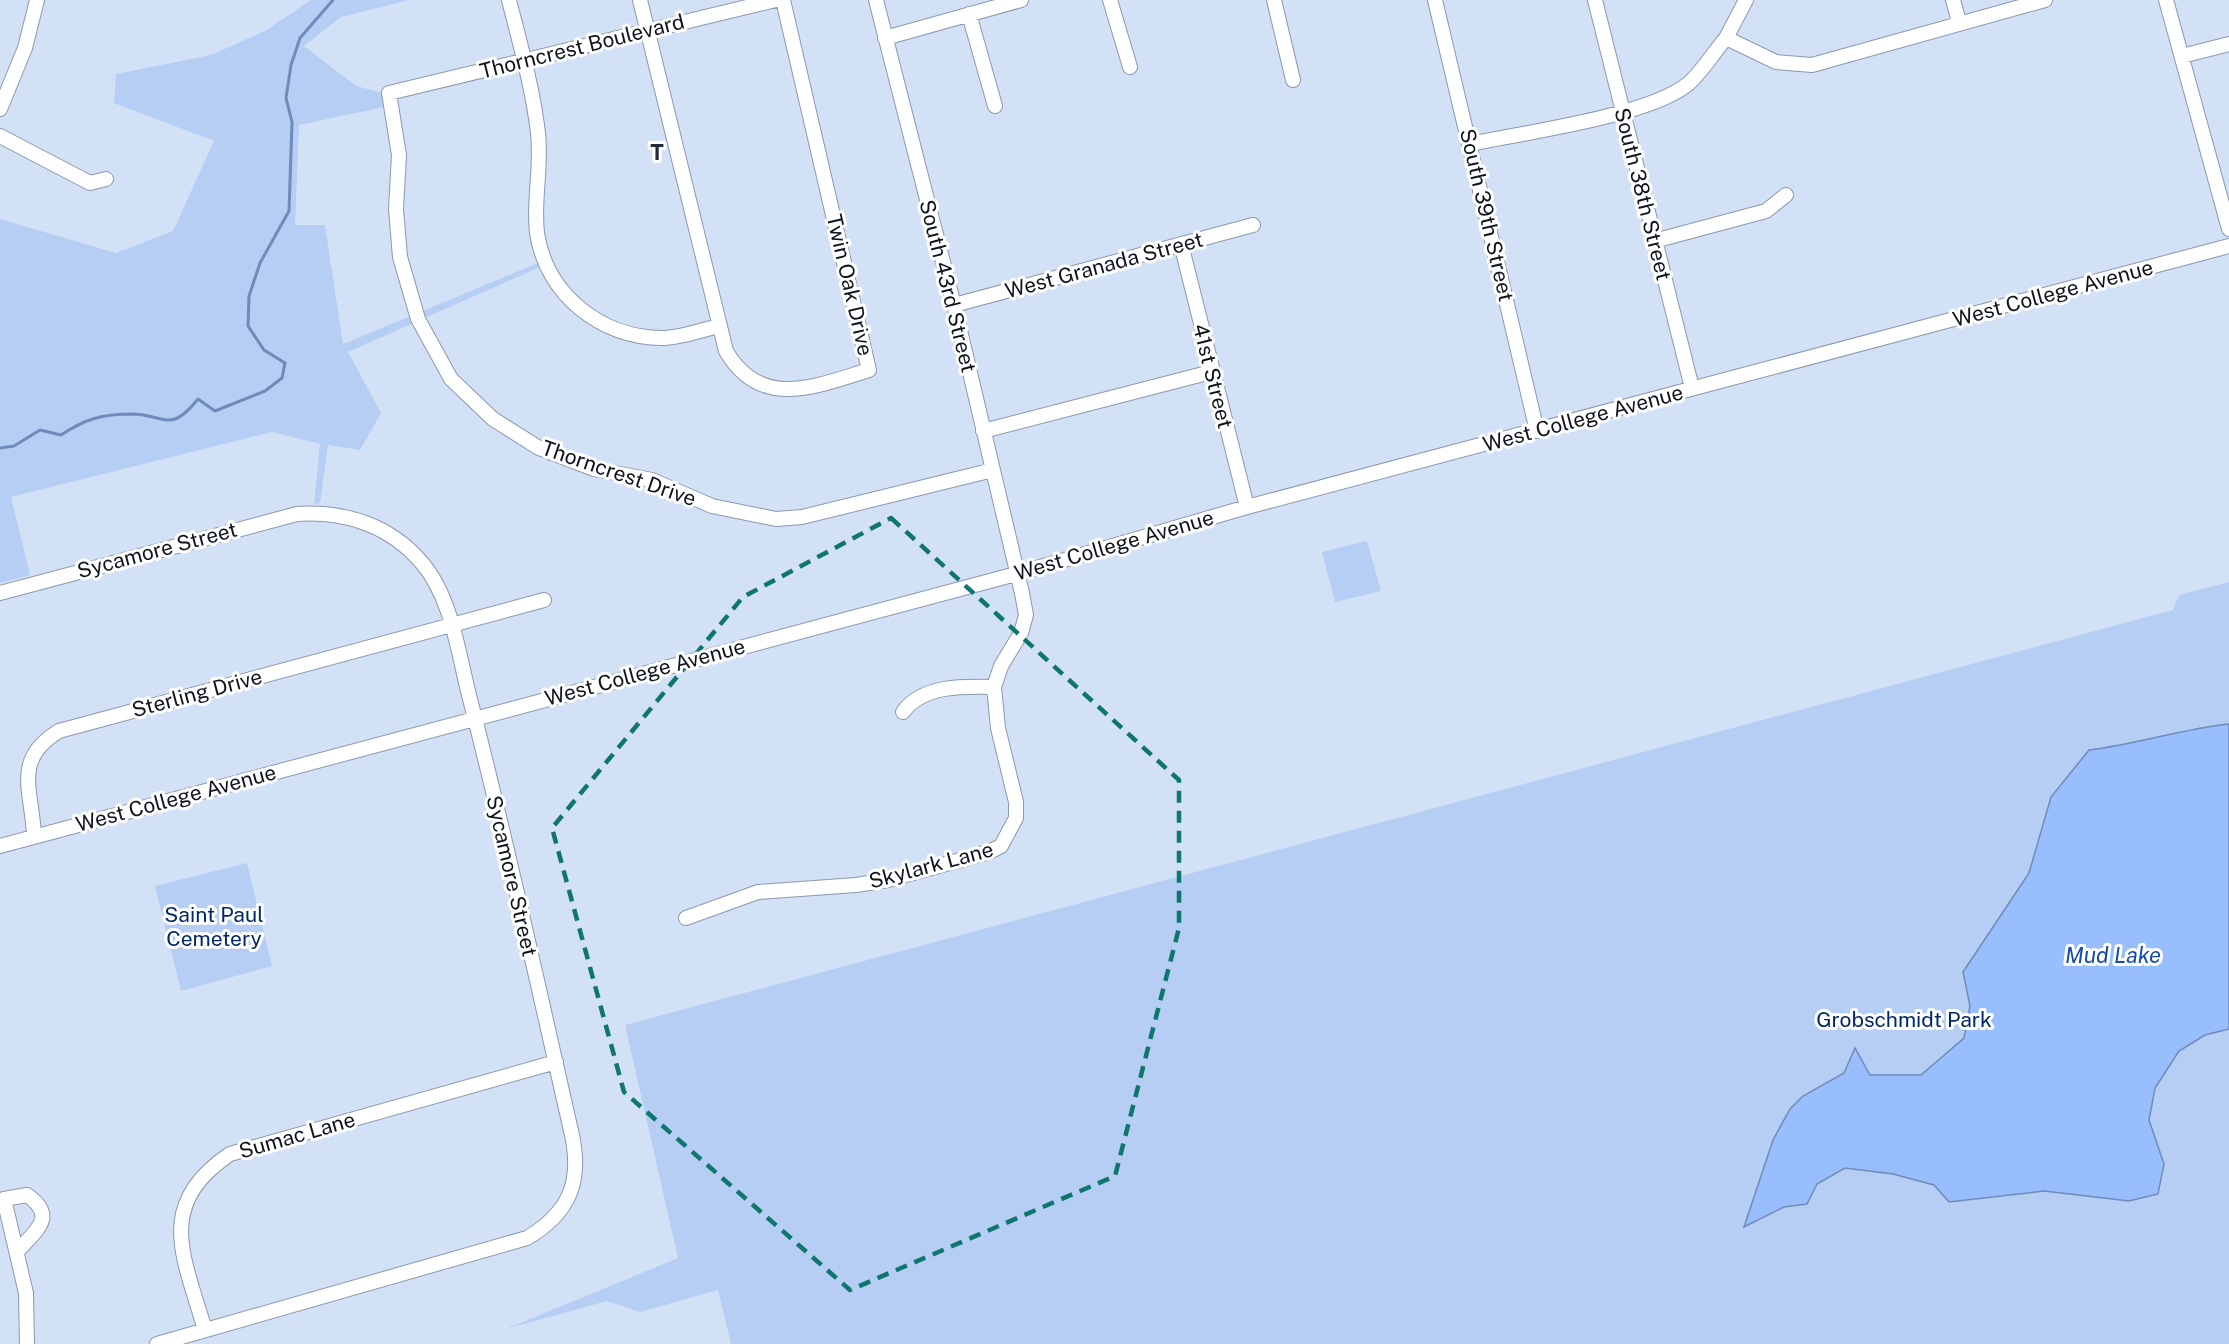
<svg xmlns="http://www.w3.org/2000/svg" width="2229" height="1344" font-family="'Public Sans',sans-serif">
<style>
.green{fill:#b6cef4}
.water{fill:#98befd;stroke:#6f8bb9;stroke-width:1.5}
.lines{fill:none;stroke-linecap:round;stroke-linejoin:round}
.stream{stroke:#6f8bb9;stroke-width:3}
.minor-casing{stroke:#8b98ad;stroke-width:16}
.minor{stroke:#fff;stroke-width:14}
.marked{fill:none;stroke:#0f766e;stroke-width:4.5;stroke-dasharray:12 8;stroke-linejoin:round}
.labels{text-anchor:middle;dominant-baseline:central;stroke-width:6;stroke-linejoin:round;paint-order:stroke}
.street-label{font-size:21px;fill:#0f131b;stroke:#fff}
.park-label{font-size:21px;fill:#002869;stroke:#fff}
.neighbourhood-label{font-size:22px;font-weight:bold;fill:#202b3b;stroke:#fff}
.water-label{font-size:22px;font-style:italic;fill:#144ba3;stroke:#fff}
</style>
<rect width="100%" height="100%" fill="#d3e1f7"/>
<!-- green -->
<path class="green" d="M311,0H409L341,17L304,46L356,86L383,93L384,107L299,125L295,225H325L343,344L538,263L540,267L348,352L381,413L360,450L328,445L320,503L314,504L320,444L272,432L11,497L30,575L0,583V219L116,253L173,231L214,141L114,103L116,74L211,55L265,31Z
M1367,541L1381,591L1335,602L1322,552Z
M2229,582V1344H731L718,1290L640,1312L607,1301L506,1329L678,1258L625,1025L2173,610L2179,595Z
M247,863L272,966L181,991L155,886Z"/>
<!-- water -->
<path class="water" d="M2229,724V1029L2205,1035L2179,1051L2155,1088L2149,1120L2164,1164L2158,1194L2129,1201L2044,1191L1949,1202L1934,1185L1893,1174L1845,1168L1817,1184L1807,1204L1784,1207L1744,1227L1773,1140L1790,1109L1803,1096L1844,1073L1855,1048L1870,1075H1921L1964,1038L1970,1006L1963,972L2029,873L2051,797L2089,750C2137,744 2182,729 2229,724Z"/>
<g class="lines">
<!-- stream -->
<path class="stream" d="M0,448L14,446L40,430L61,435C85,419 102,414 132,414C166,415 170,434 198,399L215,411L265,391L282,378L285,363L264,350L248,326L249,296L260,263L289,211L292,122L286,98L291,65L300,38L333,0"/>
<defs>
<path id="minor" d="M509,0C520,44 533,89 538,133C542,167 533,200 537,233C546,294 601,338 662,338C680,338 701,330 719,326
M640,0L726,351C761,411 816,386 869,370L783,0
M776,0L389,93L399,155L396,209L400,257L418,319L451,379L493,419L539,448L594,469L652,480L712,506L776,519L802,517L993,470
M1110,0L1130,67
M1274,0L1293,80
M1435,0L1537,431
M1595,0L1692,388
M1953,0L1959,22
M2166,0L2229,229
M969,14L995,106
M885,38L1021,0
M1726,38L1746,0
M2182,56L2229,44
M0,109L25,48L37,0
M0,136L90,183L106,179
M1470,144C1522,133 1649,116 1688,84C1702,72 1714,52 1726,38L1776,62L1812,65L2045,0
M1654,241L1766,211L1786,195
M1181,244L1247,507
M954,305L1253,225
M983,431L1211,372
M0,593L297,514C345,511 390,525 422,563C453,599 459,659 471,703C508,846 539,991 572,1135C582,1183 569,1213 527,1238L157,1344
M903,712C922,685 964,686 994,687
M34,837C33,792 11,760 59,731L544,600
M0,846L1016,574L1247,507L2229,246
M686,918L758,892L856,885L888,880L989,852L1001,846L1016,818V802L998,728L994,687L1001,666L1021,633L1026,615L1022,593L954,305L876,0
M17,1252C32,1233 60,1218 27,1195L4,1199L26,1293L27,1344
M205,1330C184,1257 154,1205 230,1154L556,1062"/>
</defs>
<!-- minor casing -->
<use href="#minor" class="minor-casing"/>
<!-- minor -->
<use href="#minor" class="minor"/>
</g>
<!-- marked area -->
<path class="marked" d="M891,518L1179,780V928L1115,1176L850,1290L624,1092L552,828L743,597Z"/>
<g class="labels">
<!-- street labels -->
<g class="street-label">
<text transform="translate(582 46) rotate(-14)">Thorncrest Boulevard</text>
<text transform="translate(1643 194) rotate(76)">South 38th Street</text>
<text transform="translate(1487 215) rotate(77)">South 39th Street</text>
<text transform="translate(1104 265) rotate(-15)">West Granada Street</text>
<text transform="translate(850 285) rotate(77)">Twin Oak Drive</text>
<text transform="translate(948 286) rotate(76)">South 43rd Street</text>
<text transform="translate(2053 293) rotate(-15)">West College Avenue</text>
<text transform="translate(1213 376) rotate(76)">41st Street</text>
<text transform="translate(1583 418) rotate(-15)">West College Avenue</text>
<text transform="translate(619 473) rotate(19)">Thorncrest Drive</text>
<text transform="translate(1114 545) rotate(-16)">West College Avenue</text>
<text transform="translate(157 550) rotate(-15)">Sycamore Street</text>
<text transform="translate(645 672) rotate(-15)">West College Avenue</text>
<text transform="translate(197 693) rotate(-15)">Sterling Drive</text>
<text transform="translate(176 798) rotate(-15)">West College Avenue</text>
<text transform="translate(931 865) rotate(-15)">Skylark Lane</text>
<text transform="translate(512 876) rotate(77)">Sycamore Street</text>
<text transform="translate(297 1135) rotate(-16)">Sumac Lane</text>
</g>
<!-- park labels -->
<g class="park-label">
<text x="214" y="914">Saint Paul<tspan x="214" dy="24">Cemetery</tspan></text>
<text x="1904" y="1019">Grobschmidt Park</text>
</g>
<!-- neighbourhood labels -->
<g class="neighbourhood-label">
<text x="657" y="152">T</text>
</g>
<!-- water labels -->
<g class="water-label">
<text x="2113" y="955">Mud Lake</text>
</g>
</g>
</svg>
